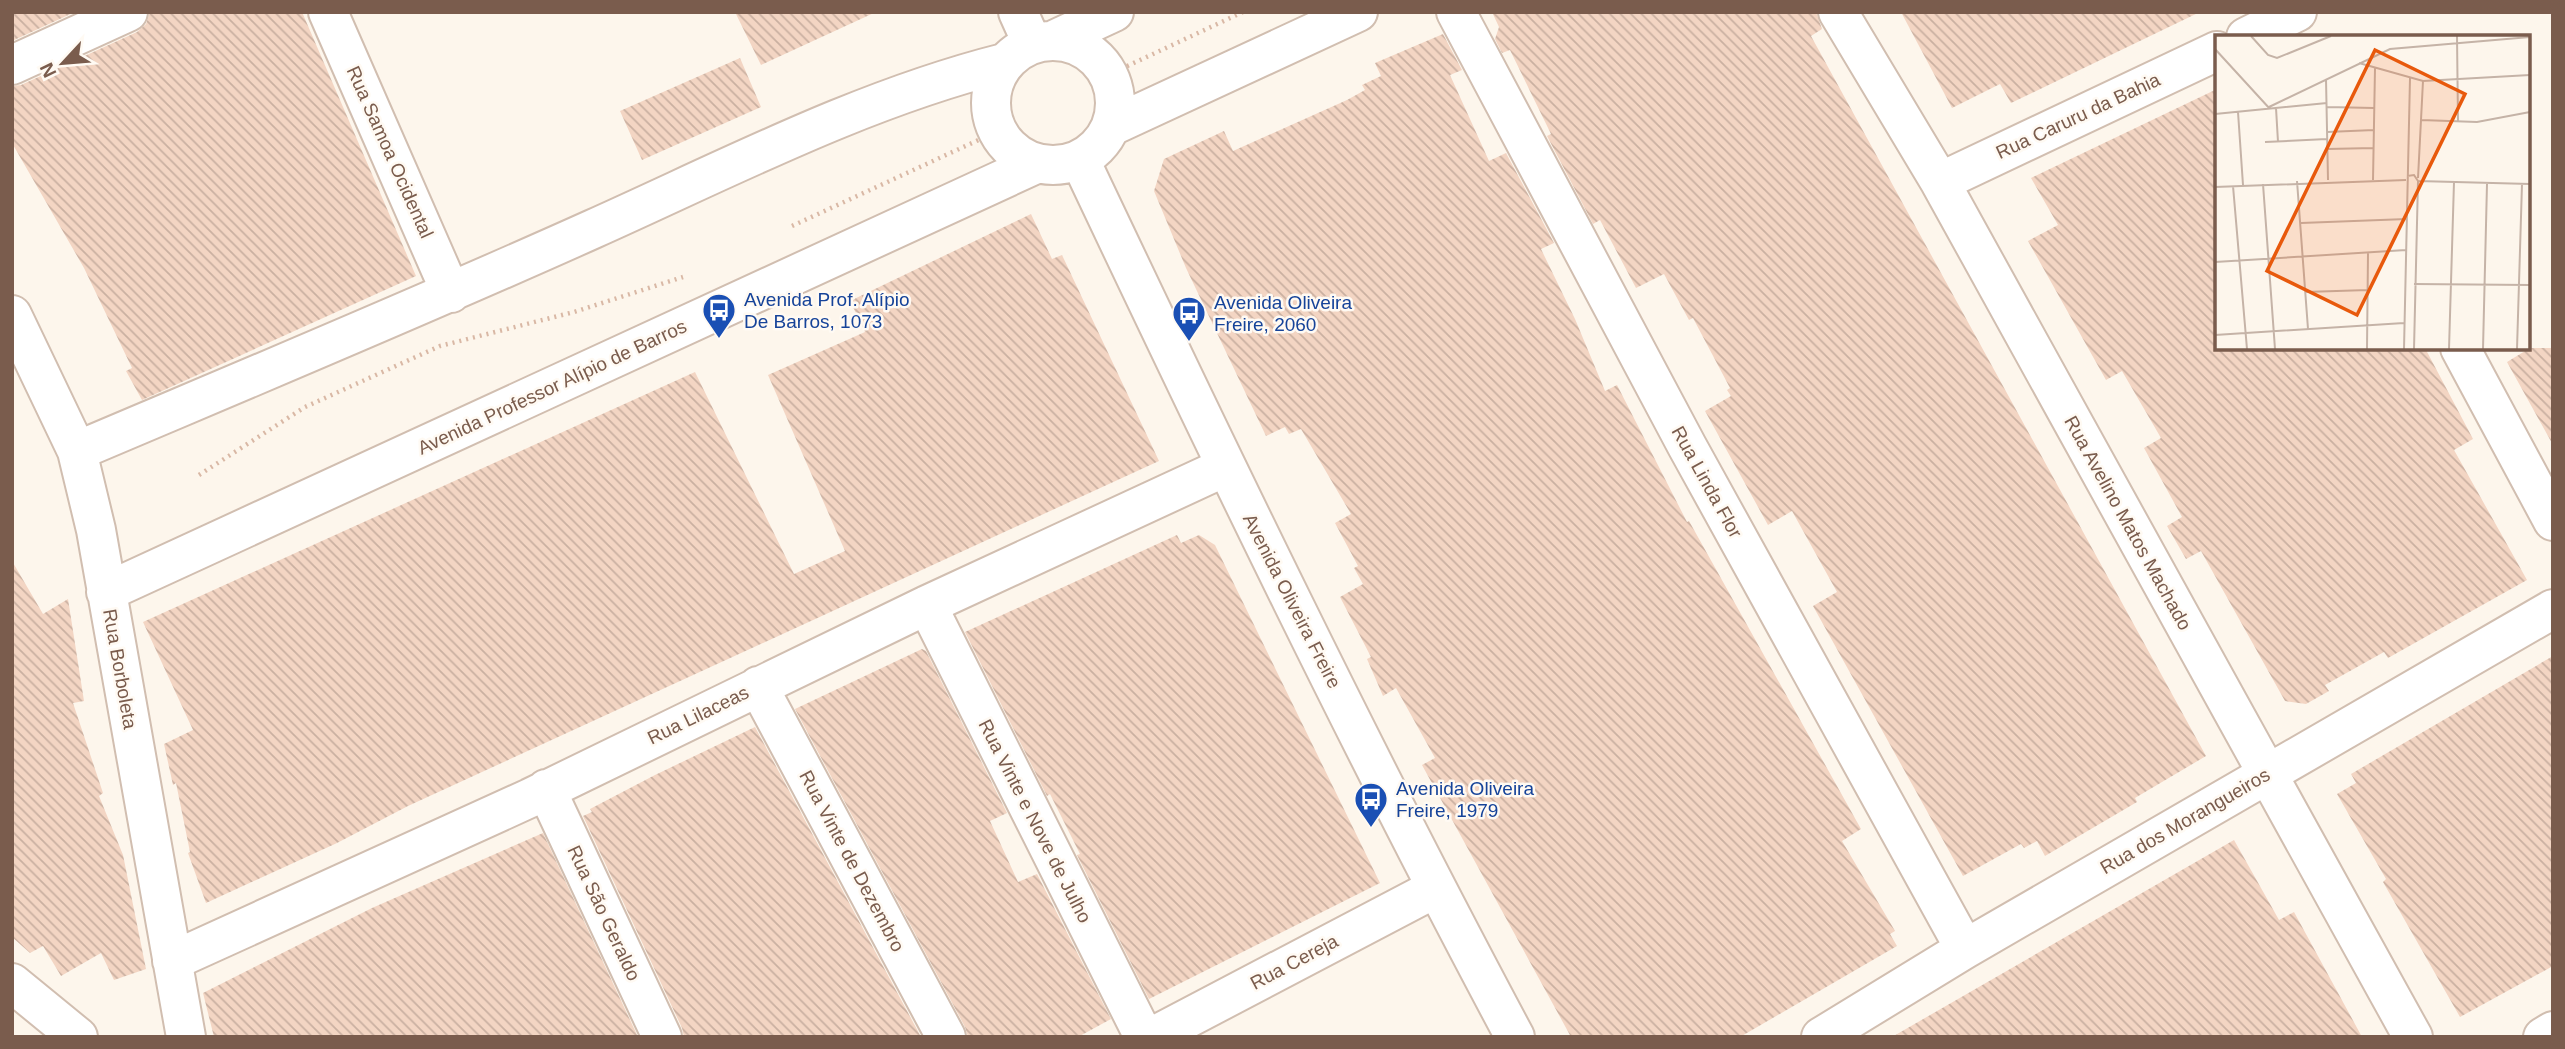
<svg xmlns="http://www.w3.org/2000/svg" width="2565" height="1049" font-family="Helvetica,sans-serif">
<style>
.building{fill:url(#building-back-hatch)}
.lines{fill:none;stroke-linecap:round;stroke-linejoin:round}
.minor-casing{stroke:#d1beb0;stroke-width:42}
.path{stroke:#d9b8a5;stroke-width:4.5;stroke-dasharray:2 5;stroke-linecap:butt}
.minor{stroke:#fff;stroke-width:38}
.labels{text-anchor:middle;dominant-baseline:central;stroke-width:5;stroke-linejoin:round;paint-order:stroke}
.street-label{font-size:19px;fill:#7a5c4d;stroke:#fffaf3}
.transit-label{font-size:19px;fill:#164399;stroke:#fffaf3;text-anchor:start}
.inset-road{fill:none;stroke:#c5b3a7;stroke-width:2}
.view{fill:#e8590c;fill-opacity:0.15;stroke:#e8590c;stroke-width:3.5}
.inset-edge{fill:none;stroke:#7a5c4d;stroke-width:3.5}
</style>
<defs>
<pattern id="building-back-hatch" width="6" height="6" patternUnits="userSpaceOnUse" patternTransform="scale(1.75)"><rect width="6" height="6" fill="#f3d5c3"/><path d="M-1 5l2 2M0 0l6 6M5-1l2 2" fill="none" stroke="#cab0a1"/></pattern>
</defs>
<rect width="100%" height="100%" fill="#fdf6ec"/>
<!-- building -->
<path class="building" d="M12,12H75L12,41Z
M150,12H302L416,276L142,400L126,371L132,368L84,268L12,143V86L21,85L137,32L146,24Z
M735,12H876L761,65Z
M1492,12H1816L1822,29L1811,36L2206,756L2135,798L2137,802L2045,856L2037,841L2024,848L2021,844L1963,876L1813,606L1837,592L1792,511L1768,525L1705,411L1731,396L1727,390L1730,388L1693,318L1689,320L1664,274L1636,288L1600,220L1593,224L1547,136L1551,134L1510,50L1502,53L1495,39L1499,27Z
M1901,12H2200L2011,103L2000,84L1952,108Z
M1443,34L1462,70L1450,75L1489,161L1506,153L1554,243L1541,249L1575,319L1605,391L1617,385L1687,522L1689,521L1861,829L1842,841L1895,931L1890,934L1897,946L1740,1037H1571L1422,765L1435,758L1396,688L1383,696L1367,659L1371,657L1340,597L1363,584L1354,568L1358,566L1335,523L1351,514L1301,429L1289,434L1285,427L1266,436L1186,268L1154,191L1164,159L1224,131L1233,151L1347,100L1365,90L1362,85L1381,76L1375,63Z
M740,58L761,107L642,160L620,111Z
M2217,89V348H2425L2473,439L2454,450L2527,580L2388,658L2384,652L2325,685L2329,691L2306,704L2285,701L2201,551L2186,559L2167,526L2182,517L2144,448L2161,438L2122,371L2106,380L2028,241L2058,225L2031,178Z
M1031,214L1052,259L1062,255L1159,461L408,806L337,843L206,903L188,853L190,852L176,783L173,785L164,744L193,730L143,622L695,372L794,574L845,551L768,375L865,332L850,301Z
M2530,348H2553V445L2507,362Z
M1177,535L1181,543L1199,535L1215,545L1380,883L1149,999L1077,855L1080,854L1050,794L1047,796L965,632Z
M12,561L43,614L68,599L84,701L73,703L103,793L99,796L123,855L146,969L114,980L101,953L61,976L43,946L30,953L12,937Z
M922,649L926,651L1007,813L990,821L1018,882L1037,874L1111,1019L1078,1037H968L965,1027L795,709Z
M2553,656V966L2460,1017L2383,882L2386,879L2337,794L2356,783L2351,774Z
M755,727L921,1037H684L682,1028L583,816L592,812L590,809L655,775Z
M543,833L638,1037H214L203,993L372,908Z
M2234,840L2279,920L2294,912L2362,1037H1892Z"/>
<g class="lines">
<defs>
<path id="minor" d="M328,12L451,293
M1018,12L1032,43
M1456,12L1687,446L1965,949
M1838,12L1940,182L2413,1037
M2246,37L2297,12
M1056,39L1114,12
M991 103a62 62 0 1 1 124 0a62 62 0 1 1-124 0Z
M12,65L128,12
M1112,126L1358,12
M1080,160C1220,456 1361,749 1515,1037
M1940,182L2217,51
M12,315L77,451L96,530L186,1037
M2460,348L2553,521
M77,451C249,378 422,306 593,229C727,169 861,99 1004,63
M106,592L1036,164
M927,605L1144,1037
M758,686L946,1037
M546,789L662,1037
M172,961L530,798L927,605L1225,467
M12,983L78,1037
M1152,1037L1436,888
M1821,1037L1965,949L2553,609
M2543,1037L2553,1031"/>
</defs>
<!-- minor casing -->
<use href="#minor" class="minor-casing"/>
<!-- path -->
<path class="path" d="M1108,75L1243,12
M792,226L998,131
M199,475L305,407L440,346L574,312L683,277"/>
<!-- minor -->
<use href="#minor" class="minor"/>
</g>
<!-- icons -->
<defs>
<symbol id="bus-pin" viewBox="-11 -11 22 30"><path d="M0 17L-7.5 6A9.5 9.5 0 1 1 7.5 6Z" fill="#1a4fb4" stroke="#fffaf3"/><path d="M-5-6H5V4H4V6H2V4H-2V6H-4V4H-5ZM-3.5-4V0h7V-4ZM-3.5 1.2v1.5H-2V1.2ZM2 1.2v1.5H3.5V1.2Z" fill="#fff"/></symbol>
</defs>
<g fill-rule="evenodd">
<use href="#bus-pin" x="700" y="291" width="38" height="52"/>
<use href="#bus-pin" x="1170" y="294" width="38" height="52"/>
<use href="#bus-pin" x="1352" y="780" width="38" height="52"/>
</g>
<g class="labels">
<!-- street labels -->
<g class="street-label">
<text transform="translate(2078 116) rotate(-25)">Rua Caruru da Bahia</text>
<text transform="translate(390 152) rotate(66)">Rua Samoa Ocidental</text>
<text transform="translate(552 387) rotate(-25)">Avenida Professor Alípio de Barros</text>
<text transform="translate(1707 482) rotate(61)">Rua Linda Flor</text>
<text transform="translate(2128 523) rotate(61)">Rua Avelino Matos Machado</text>
<text transform="translate(1292 601) rotate(63)">Avenida Oliveira Freire</text>
<text transform="translate(120 669) rotate(80)">Rua Borboleta</text>
<text transform="translate(698 715) rotate(-26)">Rua Lilaceas</text>
<text transform="translate(1035 821) rotate(63)">Rua Vinte e Nove de Julho</text>
<text transform="translate(2185 821) rotate(-30)">Rua dos Morangueiros</text>
<text transform="translate(852 861) rotate(62)">Rua Vinte de Dezembro</text>
<text transform="translate(604 913) rotate(65)">Rua São Geraldo</text>
<text transform="translate(1294 962) rotate(-28)">Rua Cereja</text>
</g>
<!-- transit labels -->
<g class="transit-label">
<text x="744" y="299">Avenida Prof. Alípio<tspan x="744" dy="22">De Barros, 1073</tspan></text>
<text x="1214" y="302">Avenida Oliveira<tspan x="1214" dy="22">Freire, 2060</tspan></text>
<text x="1396" y="788">Avenida Oliveira<tspan x="1396" dy="22">Freire, 1979</tspan></text>
</g>
</g>
<!-- overview -->
<g transform="translate(2215 35)">
<rect width="315" height="315" fill="#fdf6ec"/>
<path class="inset-road" d="M36,1L53,20L62,23L116,1M242,1L243,87M0,14L55,74M144,28L208,46L315,40M111,44L113,145M54,72L175,14L315,2M112,72L159,73M61,73L63,107M23,77L28,150M0,79L112,68M206,85L262,87L315,77M112,97L159,95M50,107L112,104M112,114L159,113M192,141L199,140L203,146L199,314M203,143L208,46M158,145L160,33M82,146L93,294M203,146L315,149M48,149L60,314M18,151L32,314M0,152L191,145M86,188L192,184M0,227L191,215M199,249L315,250M90,257L153,255M0,300L189,288M152,314L153,218M189,314L195,43M234,314L239,147M268,314L272,149M302,314L307,149"/>
<path class="view" d="M160,15L250,59L142,280L52,236Z"/>
<rect width="315" height="315" class="inset-edge"/>
</g>
<!-- border -->
<rect width="2565" height="1049" fill="none" stroke="#7a5c4d" stroke-width="28"/>
<!-- north arrow -->
<g transform="translate(63 63) rotate(244)" stroke="#fffaf3" stroke-width="5" paint-order="stroke">
<path d="M0-5L12 26L0 18L-12 26Z" fill="#7a5c4d"/>
<text y="-10" font-size="19" font-weight="bold" text-anchor="middle" fill="#7a5c4d">N</text>
</g>
</svg>
